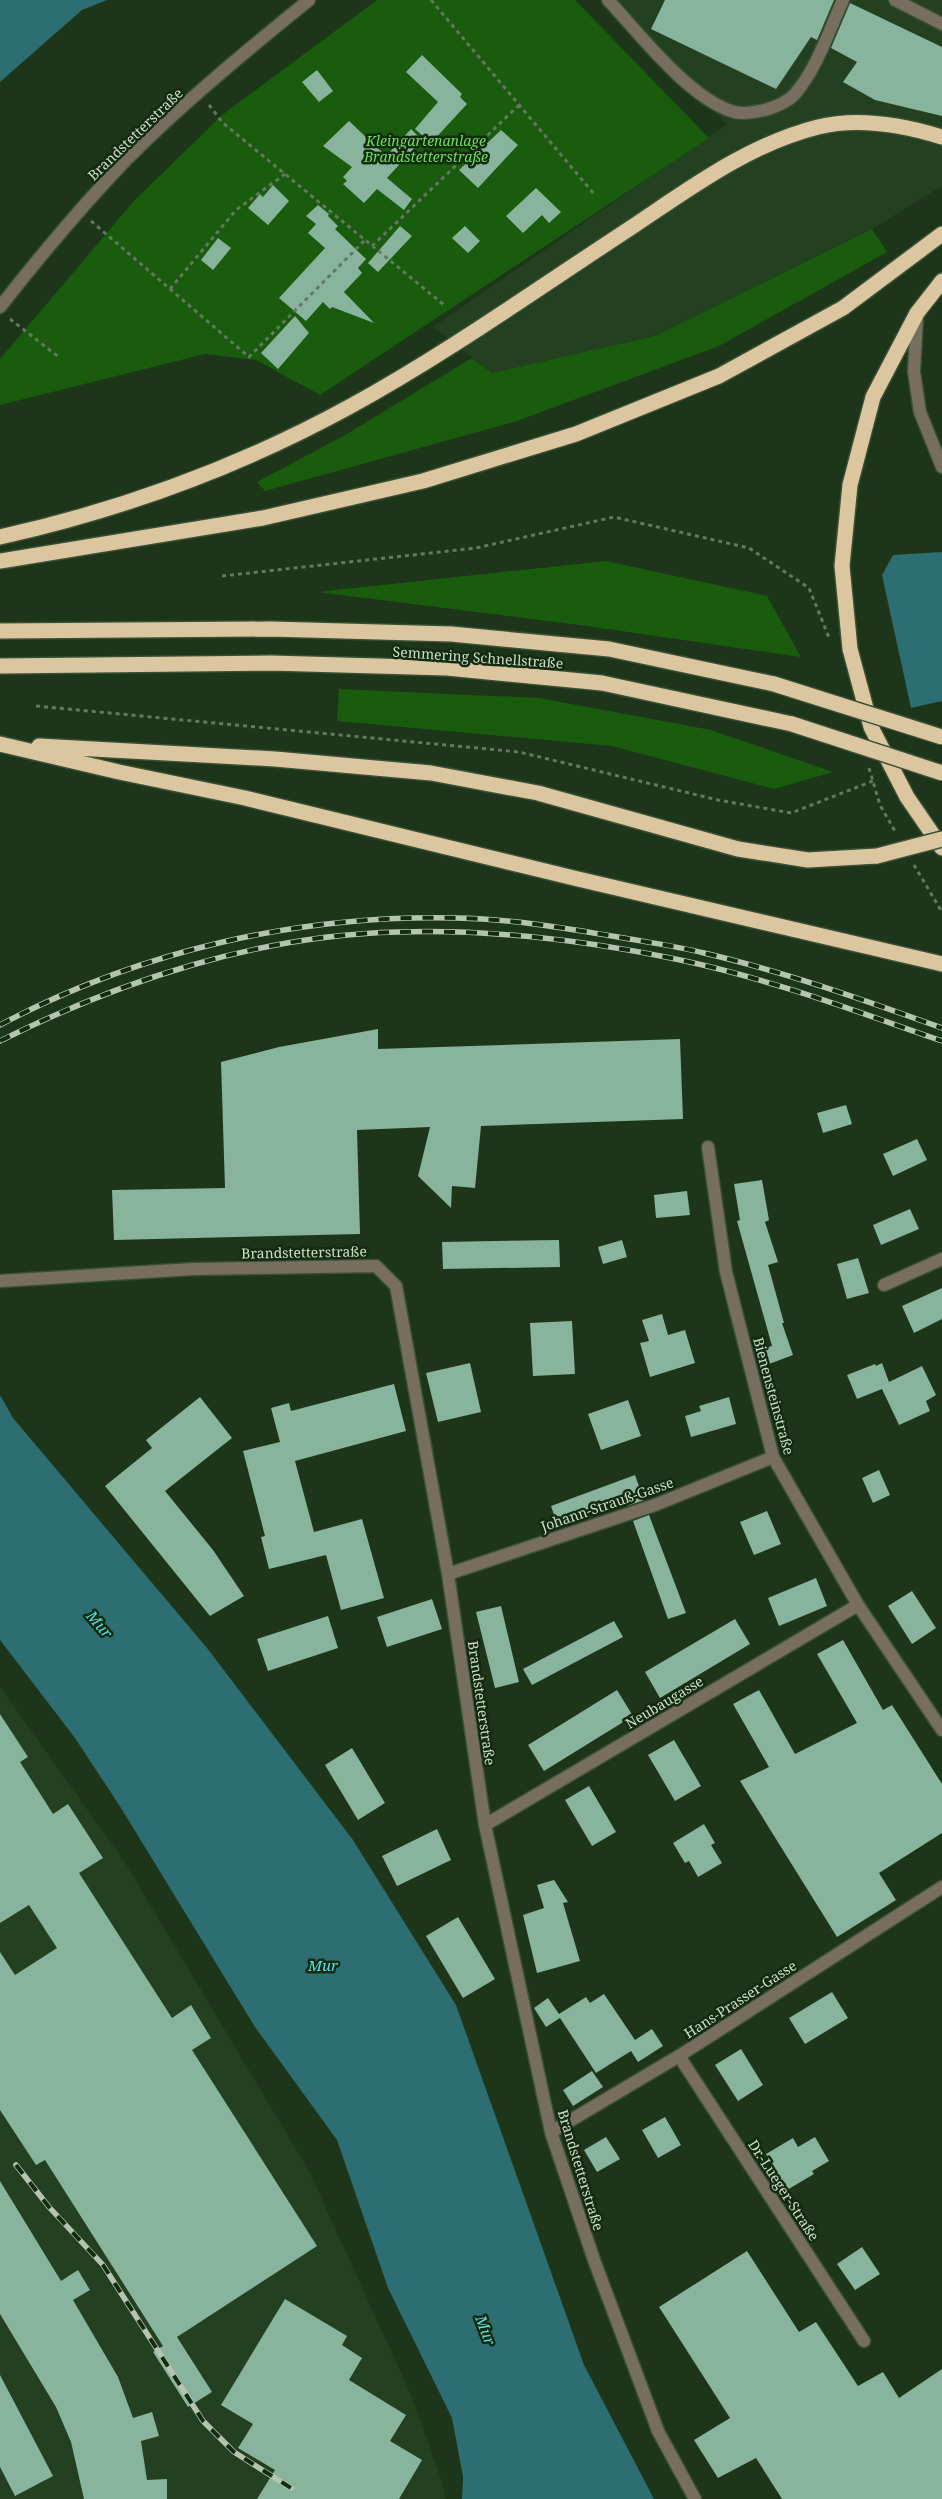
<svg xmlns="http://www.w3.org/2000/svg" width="942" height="2499" font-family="'Noto Serif',serif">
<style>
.built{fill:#234020}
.green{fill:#195c0d}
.water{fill:#2c6e72}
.building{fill:#88b39c}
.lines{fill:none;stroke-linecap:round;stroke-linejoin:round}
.minor-casing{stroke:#395035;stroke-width:15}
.highway-casing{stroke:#395035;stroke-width:18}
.path{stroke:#637860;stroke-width:3;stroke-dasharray:4 4;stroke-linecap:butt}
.minor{stroke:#776e5e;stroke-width:12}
.highway{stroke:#dcc69f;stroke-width:15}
.rail-casing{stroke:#b4c4b1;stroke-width:5.5}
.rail{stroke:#132b0f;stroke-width:4;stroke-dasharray:11;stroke-linecap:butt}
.highway-bridge-casing{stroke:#395035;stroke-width:18;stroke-linecap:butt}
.highway-bridge{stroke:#dcc69f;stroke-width:15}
.labels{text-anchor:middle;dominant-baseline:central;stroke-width:5;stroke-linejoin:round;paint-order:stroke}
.street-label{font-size:14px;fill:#ceddcb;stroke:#132b0f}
.park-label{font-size:14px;font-style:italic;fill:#6fde5e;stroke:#132b0f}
.water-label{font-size:15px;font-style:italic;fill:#57e0e9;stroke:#132b0f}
</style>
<rect width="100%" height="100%" fill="#1d3519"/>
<!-- built -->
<path class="built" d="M602,0H942V186L872,229L655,336L492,373L433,327L727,124Z
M0,1687L126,1864L309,2171L412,2397L442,2482L445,2499H0Z"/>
<!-- green -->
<path class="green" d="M377,0H575L709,138L320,395L256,360L205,354L0,405V359L133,202L222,115Z
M872,229L887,252L719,346L517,421L265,491L257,482L345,435L472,358L492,373L655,336Z
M606,561L767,596L801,657L587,626L317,592Z
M339,689L539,698L711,730L833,772L774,789L612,746L337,721Z"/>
<!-- water -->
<path class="water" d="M0,0H107L82,10L0,82Z
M942,552V701L911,708L882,575L893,555Z
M0,1395L13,1418L207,1648L353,1840L456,2005L584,2365L654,2499H462L463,2477L452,2418L388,2288L337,2140L255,2027L121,1808L75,1738L0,1640Z"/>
<!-- building -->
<path class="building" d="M665,0H834L817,40L811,37L776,89L651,29Z
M850,3L942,47V116L875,100L843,82L857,62L831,48Z
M422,55L462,94L460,97L467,104L431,143L415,129L438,102L406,72Z
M317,70L333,91L319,102L302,82Z
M349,121L386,156L411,129L422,140L387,178L412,199L404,210L377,189L364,203L343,184L347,181L343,177L352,167L323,146Z
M501,130L518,145L478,188L459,170Z
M273,185L289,201L268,225L248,208L260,194L263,197Z
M536,188L561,212L549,223L542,215L523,233L506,216Z
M318,205L329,214L328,216L338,226L335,229L366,259L358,268L362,273L344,292L374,323L332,307L330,309L323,302L306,321L279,298L325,248L308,233L316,224L306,216Z
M400,226L412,236L378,272L368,263Z
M465,226L480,241L468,253L452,238Z
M218,238L231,248L213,270L201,260Z
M295,316L309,333L278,369L261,353Z
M378,1029V1049L680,1039L683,1119L481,1126L475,1188L452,1186L451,1208L418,1176L430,1127L357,1130L360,1234L114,1240L112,1190L225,1188L221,1062L279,1047Z
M846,1105L852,1124L823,1133L817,1113Z
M917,1139L927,1160L893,1176L883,1154Z
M762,1180L769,1220L765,1222L778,1262L768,1265L784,1323H782L793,1355L769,1364L764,1348L772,1346L737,1221L740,1220L734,1184Z
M687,1191L690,1215L656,1218L654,1195Z
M910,1209L919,1229L881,1245L873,1225Z
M559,1240L560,1267L443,1269L442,1242Z
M622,1240L627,1257L603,1264L598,1247Z
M858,1258L869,1293L847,1299L837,1264Z
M942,1288V1319L914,1333L902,1306Z
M662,1314L668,1335L685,1330L695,1363L650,1377L640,1343L649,1341L642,1320Z
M572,1321L575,1374L533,1376L530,1323Z
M470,1363L481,1412L438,1422L426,1373Z
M882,1363L889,1382L922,1366L936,1395L926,1401L930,1411L899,1425L882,1389L857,1399L847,1375L875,1364L876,1366Z
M394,1384L406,1431L295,1461L314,1532L362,1519L384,1598L341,1610L326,1555L269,1569L261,1537L265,1536L243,1451L280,1442L271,1408L289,1403L291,1411Z
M200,1397L232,1438L165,1491L213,1550L244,1596L210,1616L105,1486L152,1448L146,1440Z
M729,1397L736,1424L691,1437L685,1416L701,1411L699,1406Z
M628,1400L641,1436L601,1450L588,1414Z
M879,1470L890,1495L873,1503L862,1478Z
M635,1475L644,1500L627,1506L625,1501L558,1526L551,1506Z
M767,1511L781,1544L754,1555L740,1522Z
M649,1515L686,1613L668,1619L633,1521Z
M816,1578L827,1606L779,1626L768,1598Z
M912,1591L936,1628L912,1644L888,1606Z
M432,1599L442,1629L387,1647L377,1617Z
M501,1606L519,1682L495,1688L476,1612Z
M328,1616L338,1648L268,1671L257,1639Z
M735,1619L750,1644L660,1698L645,1672Z
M614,1621L623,1637L532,1685L523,1669Z
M843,1640L883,1710L892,1705L942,1784V1833L879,1873L896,1900L837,1937L740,1781L769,1767L733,1704L759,1690L795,1754L857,1723L817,1654Z
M617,1690L633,1716L544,1771L528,1745Z
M0,1714L28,1757L20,1762L53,1814L68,1804L103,1858L79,1873L172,2018L191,2005L211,2038L192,2050L317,2246L177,2337L212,2392L188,2407L153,2352L163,2346L45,2160L36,2165L0,2110V1952L15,1975L57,1948L29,1905L0,1923Z
M674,1740L701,1786L675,1801L648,1755Z
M352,1748L385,1803L358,1820L325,1765Z
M589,1786L616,1832L592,1846L565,1800Z
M704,1824L715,1843L711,1845L722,1863L698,1877L689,1861L685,1863L673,1843Z
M437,1829L451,1860L397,1886L382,1856Z
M554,1880L568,1902L563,1903L580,1961L537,1973L523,1915L544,1908L537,1885Z
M458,1917L495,1979L463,1998L426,1936Z
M832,1992L848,2018L805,2044L789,2018Z
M604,1994L635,2040L652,2029L663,2046L638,2062L631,2051L596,2073L560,2018L546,2027L534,2008L548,1998L559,2014L586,1997L590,2003Z
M741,2049L763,2085L738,2101L715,2065Z
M592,2071L603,2087L573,2106L563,2090Z
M665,2117L681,2145L658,2158L642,2130Z
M606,2137L620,2159L597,2172L584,2150Z
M815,2137L829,2161L812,2171L814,2174L787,2190L766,2154L793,2138L798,2147Z
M0,2181L61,2281L78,2270L90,2290L73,2300L118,2377L133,2418L152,2412L159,2436L141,2441L147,2480L167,2479V2499H84L71,2442L56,2407L0,2314Z
M862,2247L880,2274L855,2290L837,2264Z
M747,2251L799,2332L816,2322L858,2386L883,2372L899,2398L942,2369V2499H782L756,2458L718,2478L694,2440L730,2418L659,2307Z
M285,2299L347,2336L342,2345L362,2358L349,2380L406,2415L390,2441L422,2460L399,2499H257L275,2470L238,2448L253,2424L221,2405Z
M0,2375L53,2476L15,2496L0,2467Z"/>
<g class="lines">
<defs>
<path id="minor" d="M608,0C640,34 687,96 731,111C742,115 754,112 765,110C775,107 787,103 795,94C817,68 829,31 843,0
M895,0L942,24
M0,307C40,256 81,207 126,160C183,103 246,51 309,0
M917,316L914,372L920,412L942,467
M708,1147L726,1272L773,1457L858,1605L942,1730
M0,1281L193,1269L376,1266L396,1286L448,1574L485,1825L551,2132L594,2260L658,2431L695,2499
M884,1285L942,1259
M448,1574L655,1505L773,1457
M485,1825L858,1605
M679,2056L864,2341
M551,2132L679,2056L942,1887"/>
<path id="highway" d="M942,281L917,313L873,397L850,485L842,566L850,649L871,727L907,797L942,848
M0,537C121,510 241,466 349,407C446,354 537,289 629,229C689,189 747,145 818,127C858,117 903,125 942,137
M0,561L263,518L423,481L576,434L719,376L843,308L942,234
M0,631L271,629L451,634L609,649L774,684
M0,666L271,663L447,668L602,683L792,724
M0,744L119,772L245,798L578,879L942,964
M39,746L275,759L431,773L538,793L738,849L808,860L877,856"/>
</defs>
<!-- minor casing -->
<use href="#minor" class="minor-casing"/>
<!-- highway casing -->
<use href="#highway" class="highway-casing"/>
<!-- path -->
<path class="path" d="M431,0L594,194
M209,105L223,123L444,305
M91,221L249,357L365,240
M372,246L519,105
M170,289L236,210L285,174
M10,319L60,358
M222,576L476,548L614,517L749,548L809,588L830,640
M36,706L519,752L718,800L791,813L873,781
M869,768L880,805L896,833
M914,865L942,912"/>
<!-- minor -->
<use href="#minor" class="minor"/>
<!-- highway -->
<use href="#highway" class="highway"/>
<defs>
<path id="rail" d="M0,1025C139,951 300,914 457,918C511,919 565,928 618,937C646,942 676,946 704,953C785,972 864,1000 942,1028
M0,1041C122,980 260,935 398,932C494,929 591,941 685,961C773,980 858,1012 942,1041
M16,2165L49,2207L103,2265L203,2421L234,2452L291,2488"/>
</defs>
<!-- rail casing -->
<use href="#rail" class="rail-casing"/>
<!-- rail -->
<use href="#rail" class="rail"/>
<defs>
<path id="highway-bridge" d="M774,684L942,737
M792,724L942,773
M877,856L942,839"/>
</defs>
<!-- highway-bridge casing -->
<use href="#highway-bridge" class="highway-bridge-casing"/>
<!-- highway-bridge -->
<use href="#highway-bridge" class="highway-bridge"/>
</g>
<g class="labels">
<!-- street labels -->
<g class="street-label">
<text transform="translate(135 134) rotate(-44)">Brandstetterstraße</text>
<text transform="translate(478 657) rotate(4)">Semmering Schnellstraße</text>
<text transform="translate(304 1252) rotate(-1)">Brandstetterstraße</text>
<text transform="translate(774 1396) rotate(75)">Bienensteinstraße</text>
<text transform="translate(607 1504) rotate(-19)">Johann-Strauß-Gasse</text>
<text transform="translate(664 1702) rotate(-31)">Neubaugasse</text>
<text transform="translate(482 1703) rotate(82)">Brandstetterstraße</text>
<text transform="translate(740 1999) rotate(-33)">Hans-Prasser-Gasse</text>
<text transform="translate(581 2170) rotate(73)">Brandstetterstraße</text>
<text transform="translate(784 2190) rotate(57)">Dr.-Lueger-Straße</text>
</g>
<!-- park labels -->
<g class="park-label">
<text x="426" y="140">Kleingartenanlage<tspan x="426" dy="16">Brandstetterstraße</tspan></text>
</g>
<!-- water labels -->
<g class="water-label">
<text transform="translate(100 1624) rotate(49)">Mur</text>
<text x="323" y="1965">Mur</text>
<text transform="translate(486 2330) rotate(69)">Mur</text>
</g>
</g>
</svg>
